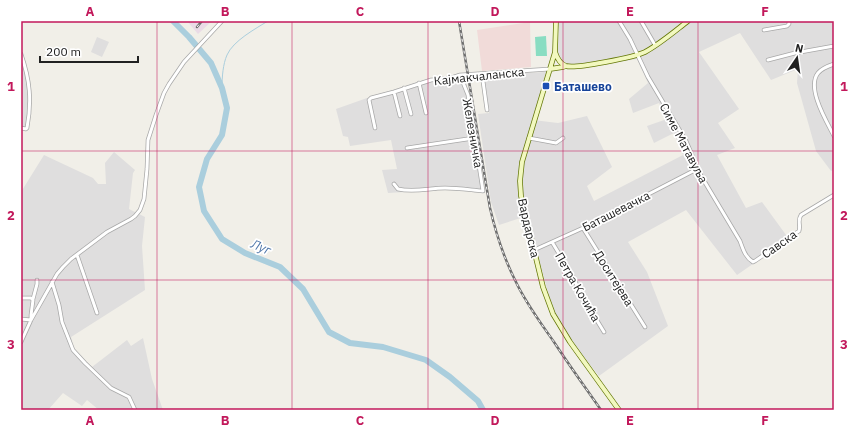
<svg xmlns="http://www.w3.org/2000/svg" width="855" height="431" font-family="'IBM Plex Sans',sans-serif">
<style>
.residential{fill:#dfdede}
.commercial{fill:#f1dbd9}
.industrial{fill:#eadbe6}
.pitch{fill:#89ddc2}
.lines{fill:none;stroke-linecap:round;stroke-linejoin:round}
.stream{stroke:#aacedd;stroke-width:1}
.river{stroke:#aacedd;stroke-width:6}
.street-casing{stroke:#a8a8a8;stroke-width:4.5}
.secondary-casing{stroke:#657808;stroke-width:5.5}
.street{stroke:#fff;stroke-width:3}
.secondary{stroke:#f2f8bf;stroke-width:4}
.rail-casing{stroke:#6f6f6f;stroke-width:2.5}
.rail{stroke:#fff;stroke-width:1;stroke-dasharray:3;stroke-linecap:butt}
.grid{fill:none;stroke:#c2185b;stroke-width:1;stroke-opacity:0.55}
.transit-dot{fill:#1a4fb4;stroke:#fff;stroke-width:1.5}
.labels{text-anchor:middle;dominant-baseline:central;stroke-width:3.5;stroke-linejoin:round;paint-order:stroke}
.street-label{font-size:12px;fill:#212121;stroke:#fff}
.transit-label{font-size:12px;font-weight:bold;fill:#164399;stroke:#fff;text-anchor:start}
.water-label{font-size:13px;font-style:italic;fill:#4c74a8;stroke:#fff}
.neatline{fill:none;stroke:#c2185b;stroke-width:1.5}
.grid-label{font-size:13px;text-anchor:middle;font-weight:bold;fill:#c2185b}
</style>
<rect width="100%" height="100%" fill="#f1efe8"/>
<!-- residential -->
<path class="residential" d="M559,21H834V170L831,171L816,151L797,83L798,69L771,80L740,33L699,52L739,109L718,123L735,148L717,155L746,208L762,202L789,239L737,275L686,210L628,242L647,272L668,326L599,376L573,343L554,314L527,216L499,225L491,202L478,114L489,113L484,75L546,72L533,120L558,123L587,116L612,167L587,186L594,201L683,155L674,133L654,143L647,126L667,119L659,103L633,113L629,99L648,83L637,59L574,69L569,65L561,61L557,53L559,32Z
M97,37L109,42L102,57L91,52Z
M21,57L30,92L27,126L25,128L21,127Z
M465,74L485,193L469,190H438L388,193L382,170L397,169L391,140L350,146L348,137L343,136L336,109L367,98L424,80L453,75Z
M114,152L135,170L133,173L129,209L145,217L142,246L145,290L71,337L74,349L92,367L127,340L131,346L143,338L152,379L163,410H99L87,400L82,406L63,393L48,410H21V192L44,155L93,178L98,184H106L105,163Z"/>
<!-- commercial -->
<path class="commercial" d="M530,22L531,67L482,71L477,30Z"/>
<!-- industrial -->
<path class="industrial" d="M187,21H212L198,34Z"/>
<!-- pitch -->
<path class="pitch" d="M546,36L547,56H536L535,37Z"/>
<g class="lines">
<!-- stream -->
<path class="stream" d="M222,87C222,77 223,64 227,55C233,41 255,29 268,21"/>
<!-- river -->
<path class="river" d="M173,21L189,37L211,63L222,88L227,108L222,135L207,159L199,187L204,211L222,239L245,253L280,267L303,289L329,332L350,343L383,347L426,360L450,377L478,401L483,410"/>
<defs>
<path id="street" d="M619,21L630,39L648,77L686,141L692,155L697,169L740,241C743,249 745,257 753,262L755,261L799,231C801,225 797,221 801,215L834,195
M641,21L655,45
M764,30L787,26L789,24V21
M21,54C30,80 32,101 27,128L26,129L21,128
M768,60L795,53L834,46
M834,64C828,66 822,68 818,73C806,88 827,122 834,136
M482,74L487,110
M419,83L426,113
M404,88L411,114
M394,92L400,116
M375,128L369,100L371,98L394,92L431,80L451,78L460,75L550,69
M529,138L556,143L563,138
M407,148L474,138
M394,184L398,189C414,193 429,188 445,188C458,188 471,190 483,191L468,95L460,75
M583,228L645,327
M552,242L572,275L582,296L604,332
M534,250L583,228L697,169
M77,255L97,313
M52,282L59,305L62,322L73,350L85,363L111,388L129,397L135,410
M21,298H31L33,300L31,315V320
M33,299L37,284V280
M21,319L31,320
M21,342L31,320L57,274L63,267L71,259L107,232L131,219L135,216L140,210L144,199L147,169L148,140L156,115L164,93L169,84L184,62L222,21"/>
<path id="secondary" d="M556,21L555,52L522,162L520,181L521,196L543,287L553,314L570,342L619,410
M555,52C557,58 560,64 566,66C576,69 635,57 645,52C660,44 675,31 688,21
M550,69L563,67L566,66"/>
</defs>
<!-- street casing -->
<use href="#street" class="street-casing"/>
<!-- secondary casing -->
<use href="#secondary" class="secondary-casing"/>
<!-- street -->
<use href="#street" class="street"/>
<!-- secondary -->
<use href="#secondary" class="secondary"/>
<defs>
<path id="rail" d="M459,21L490,208C496,234 503,256 515,280C525,302 540,322 554,342C569,365 585,387 601,410
M197,27L202,21"/>
</defs>
<!-- rail casing -->
<use href="#rail" class="rail-casing"/>
<!-- rail -->
<use href="#rail" class="rail"/>
</g>
<!-- grid -->
<path class="grid" d="M157,21V410M292,21V410M428,21V410M563,21V410M698,21V410M21,151H834M21,280H834"/>
<!-- markers -->
<rect class="transit-dot" x="542" y="82" width="8" height="8" rx="2"/>
<g class="labels">
<!-- street labels -->
<g class="street-label">
<text transform="translate(479 76) rotate(-6)">Кајмакчаланска</text>
<text transform="translate(473 133) rotate(80)">Железничка</text>
<text transform="translate(684 143) rotate(62)">Симе Матавуља</text>
<text transform="translate(616 211) rotate(-27)">Баташевачка</text>
<text transform="translate(529 228) rotate(77)">Вардарска</text>
<text transform="translate(779 244) rotate(-35)">Савска</text>
<text transform="translate(614 278) rotate(58)">Доситејева</text>
<text transform="translate(578 287) rotate(60)">Петра Кочића</text>
</g>
<!-- transit labels -->
<g class="transit-label">
<text x="554" y="86">Баташево</text>
</g>
<!-- water labels -->
<g class="water-label">
<text transform="translate(261 247) rotate(23)">Луг</text>
</g>
</g>
<!-- border -->
<rect width="855" height="431" fill="none" stroke="#ffffff" stroke-width="44"/>
<!-- north arrow -->
<g transform="translate(797 58) rotate(13)" stroke="#ffffff" stroke-width="3" paint-order="stroke">
<path d="M0-3L7 15L0 10L-7 15Z" fill="#212121"/>
<text y="-6" font-size="11" font-weight="bold" text-anchor="middle" fill="#212121">N</text>
</g>
<!-- scale -->
<path d="M40 56v6h98v-6" fill="none" stroke="#212121" stroke-width="2"/>
<text x="46" y="56" font-size="12" fill="#212121" stroke="#ffffff" stroke-width="3" paint-order="stroke">200 m</text>
<rect x="22" y="22" width="811" height="387" class="neatline"/>
<g class="grid-label">
<text x="90" y="16">A</text>
<text x="225" y="16">B</text>
<text x="360" y="16">C</text>
<text x="495" y="16">D</text>
<text x="630" y="16">E</text>
<text x="765" y="16">F</text>
<text x="11" y="91">1</text>
<text x="844" y="91">1</text>
<text x="11" y="220">2</text>
<text x="844" y="220">2</text>
<text x="11" y="349">3</text>
<text x="844" y="349">3</text>
<text x="90" y="425">A</text>
<text x="225" y="425">B</text>
<text x="360" y="425">C</text>
<text x="495" y="425">D</text>
<text x="630" y="425">E</text>
<text x="765" y="425">F</text>
</g>
</svg>
